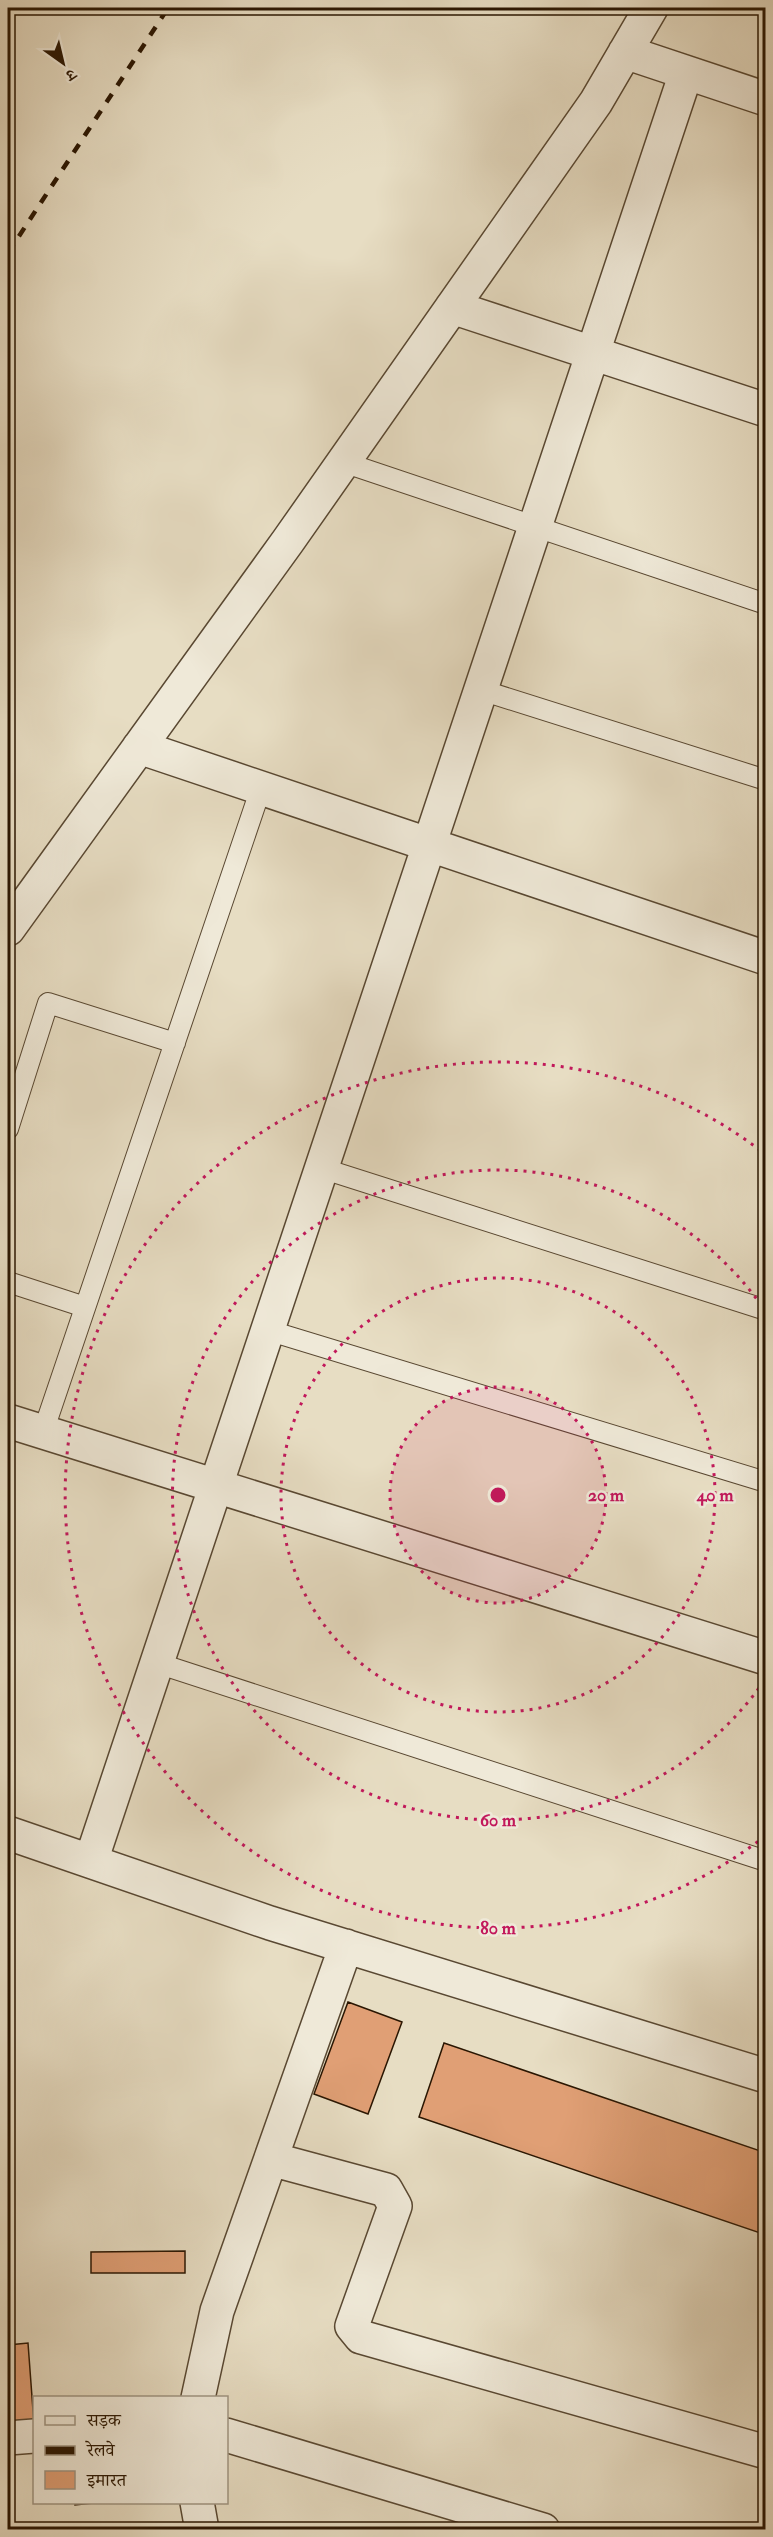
<svg xmlns="http://www.w3.org/2000/svg" width="773" height="2537" font-family="'IM FELL Double Pica','Noto Serif Devanagari',serif">
<style>
.building{fill:#e09f75;stroke:#2a1602;stroke-width:1.5}
.lines{fill:none;stroke-linecap:round;stroke-linejoin:round}
.lane-casing{stroke:#594832;stroke-width:22}
.street-casing{stroke:#594832;stroke-width:36}
.lane{stroke:#efe9d8;stroke-width:20}
.street{stroke:#efe9d8;stroke-width:33}
.rail{stroke:#2a1602;stroke-width:4.5;stroke-dasharray:10 10;stroke-linecap:butt}
.ring{fill:none;stroke:#c2185b;stroke-width:3;stroke-dasharray:3 6}
.centre{fill:#c2185b;stroke:#efe9d8;stroke-width:3}
.ring-label{font-size:18px;text-anchor:middle;font-weight:bold;fill:#c2185b;stroke:#efe9d8;stroke-width:5;stroke-linejoin:round;paint-order:stroke}
</style>
<rect width="100%" height="100%" fill="#e7ddc3"/>
<filter id="stains"><feTurbulence type="fractalNoise" baseFrequency=".00333" numOctaves="4"/><feColorMatrix values="0 0 0 0 .2 0 0 0 0 .09 0 0 0 0 .02 0 0 0 .5 -.17"/></filter>
<radialGradient id="worn" r=".72"><stop offset=".6" stop-color="#630" stop-opacity="0"/><stop offset="1" stop-color="#630" stop-opacity=".3"/></radialGradient>
<!-- building -->
<path class="building" d="M348,2002L402,2022L368,2114L314,2094Z
M444,2043L766,2153V2235L419,2117Z
M185,2251V2273H91V2252Z
M28,2343L34,2424L8,2436V2345Z
M75,2502H103L75,2505Z"/>
<g class="lines">
<defs>
<path id="lane" d="M343,462L766,604
M481,690L766,780
M8,1129L48,1003L175,1043
M321,1168L766,1310
M8,1282L85,1307
M267,1330L766,1482
M43,1432L261,788
M157,1663L766,1861"/>
<path id="street" d="M625,52L766,99
M452,307L766,410
M139,747L766,958
M8,929L288,541L596,102L651,8
M8,1421L766,1658
M8,1833L270,1923L766,2076
M91,1861L686,73
M271,2159L386,2190L395,2206L352,2326L361,2337L766,2452
M198,2398L217,2311L346,1946
M226,2435L543,2530
M8,2438L34,2436
M197,2502L202,2530"/>
</defs>
<!-- lane casing -->
<use href="#lane" class="lane-casing"/>
<!-- street casing -->
<use href="#street" class="street-casing"/>
<!-- lane -->
<use href="#lane" class="lane"/>
<!-- street -->
<use href="#street" class="street"/>
<!-- rail -->
<path class="rail" d="M8,253L168,8"/>
</g>
<!-- distance rings -->
<circle cx="498" cy="1495" r="108" fill="#c2185b" fill-opacity=".12"/>
<g class="ring">
<circle cx="498" cy="1495" r="108"/>
<circle cx="498" cy="1495" r="217"/>
<path d="M764 1681A325 325 0 1 1 764 1309"/>
<path d="M765 1836A433 433 0 1 1 765 1154"/>
</g>
<circle cx="498" cy="1495" r="9" class="centre"/>
<g class="ring-label">
<text x="606" y="1501">20 m</text>
<text x="715" y="1501">40 m</text>
<text x="498" y="1826">60 m</text>
<text x="498" y="1934">80 m</text>
</g>
<!-- margin -->
<rect width="773" height="2537" fill="none" stroke="#e7ddc3" stroke-width="30"/>
<rect x="9" y="9" width="755" height="2519" fill="none" stroke="#2a1602" stroke-width="3"/>
<rect x="15" y="15" width="743" height="2507" fill="none" stroke="#2a1602" stroke-width="1.5"/>
<!-- legend -->
<rect x="33" y="2396" width="195" height="108" fill="#efe9d8" stroke="#a09582" stroke-width="1.5"/>
<rect x="45" y="2416" width="30" height="9" fill="#efe9d8" stroke="#a09582" stroke-width="1.5"/>
<text x="87" y="2426" font-size="18" fill="#2a1602">सड़क</text>
<rect x="45" y="2446" width="30" height="9" fill="#2a1602" stroke="#a09582" stroke-width="1.5"/>
<text x="87" y="2456" font-size="18" fill="#2a1602">रेलवे</text>
<rect x="45" y="2471" width="30" height="18" fill="#e09f75" stroke="#a09582" stroke-width="1.5"/>
<text x="87" y="2486" font-size="18" fill="#2a1602">इमारत</text>
<!-- north arrow -->
<g transform="translate(63 63) rotate(146)" stroke="#efe9d8" stroke-width="4.5" paint-order="stroke">
<path d="M0-4.5L10 22L0 15L-10 22Z" fill="#2a1602"/>
<text y="-9" font-size="16" font-weight="bold" text-anchor="middle" fill="#2a1602">उ</text>
</g>
<rect width="100%" height="100%" filter="url(#stains)"/>
<rect width="100%" height="100%" fill="url(#worn)"/>
</svg>
